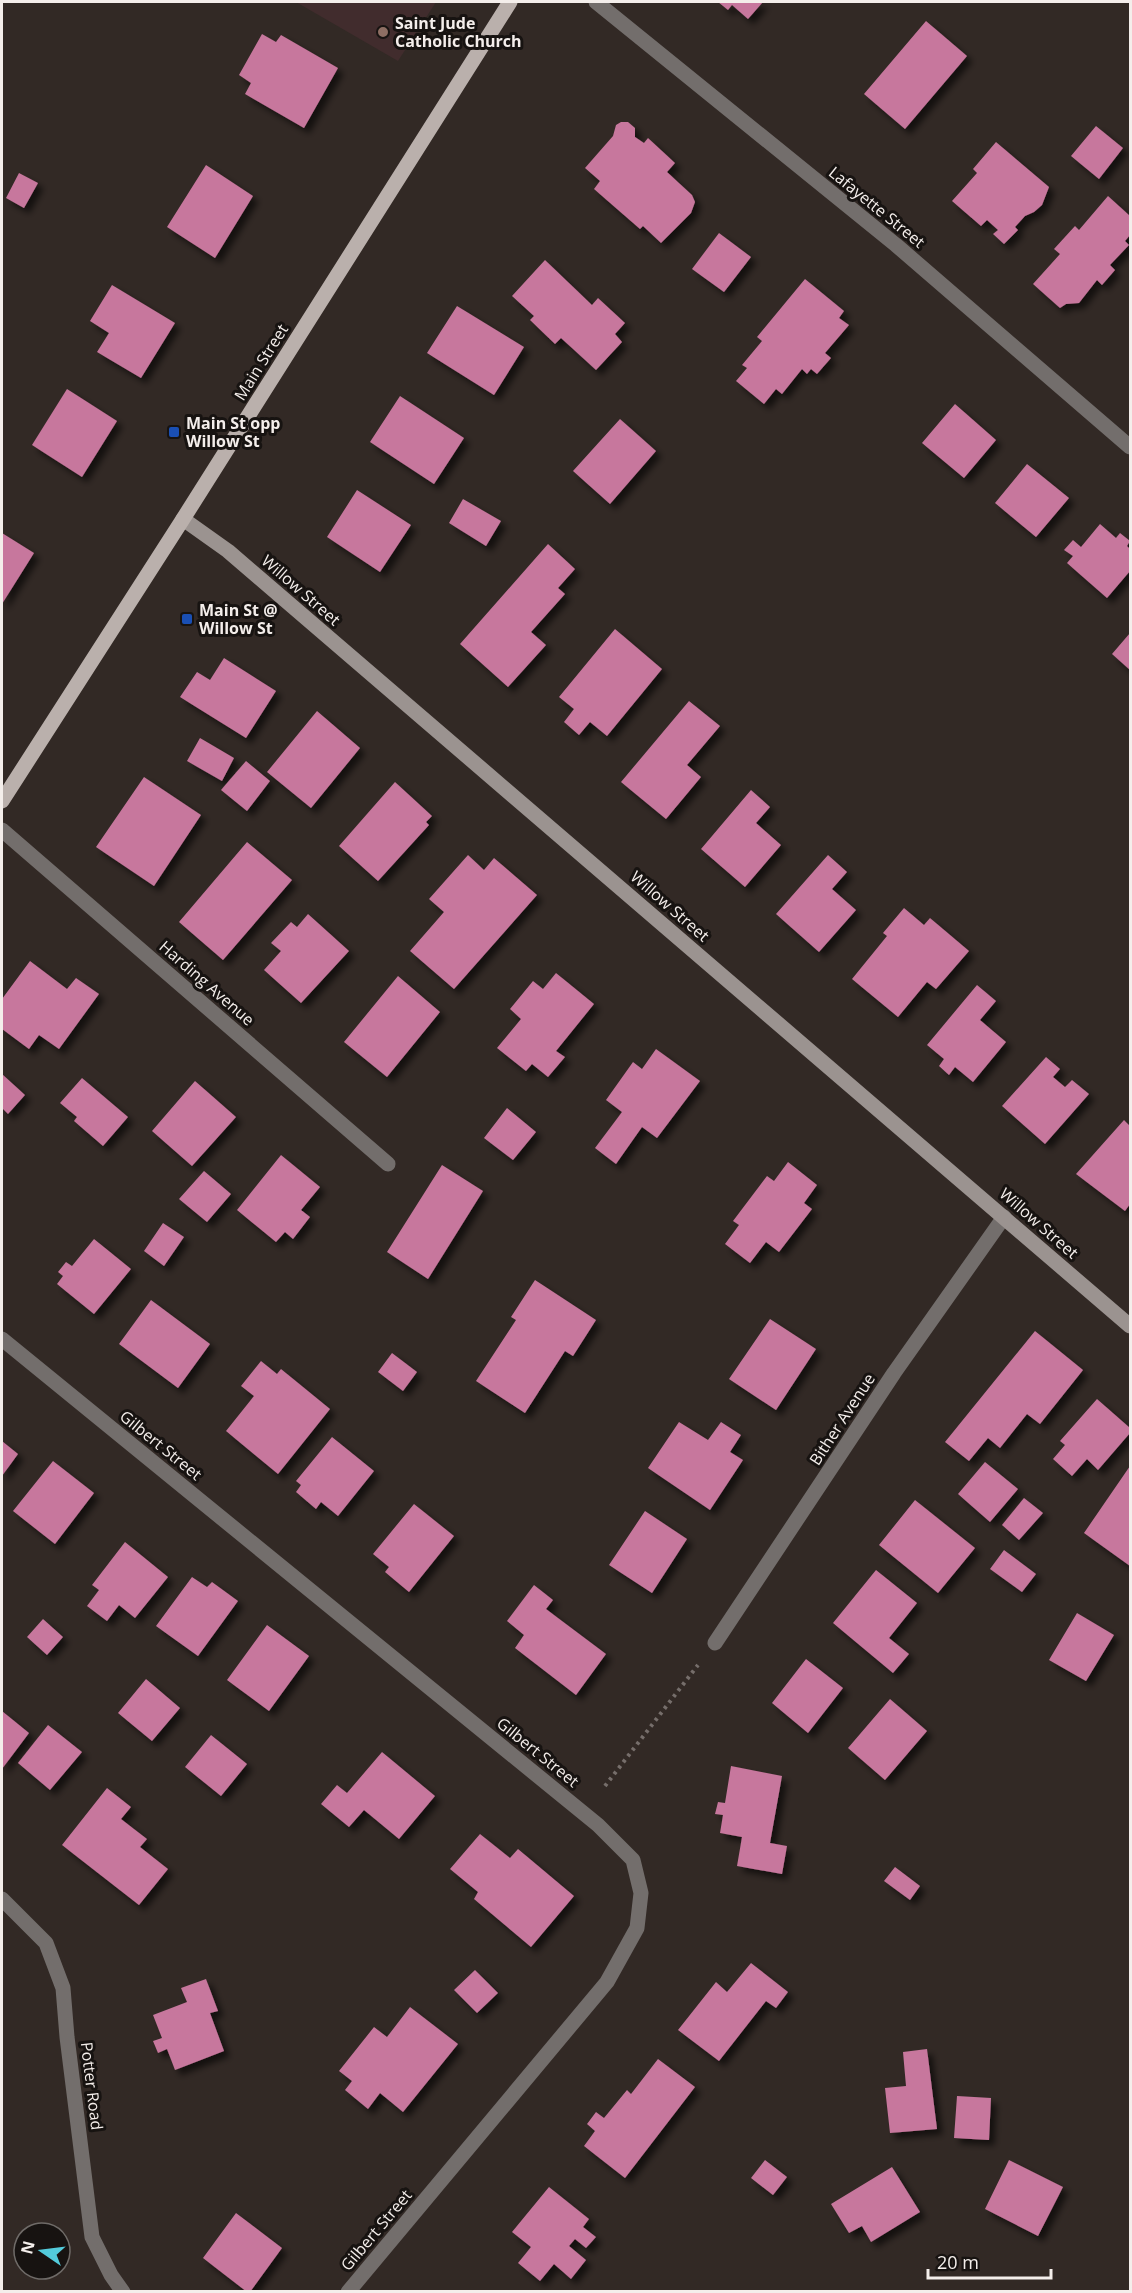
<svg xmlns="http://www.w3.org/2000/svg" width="1132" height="2293" font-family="'Open Sans',sans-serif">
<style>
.education{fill:#412c2d}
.building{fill:#c7779d;filter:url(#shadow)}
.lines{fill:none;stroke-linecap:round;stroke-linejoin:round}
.path{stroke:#766e6b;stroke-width:4;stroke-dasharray:3 4.5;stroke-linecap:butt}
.street{stroke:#736e6c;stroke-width:15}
.secondary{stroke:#9b9390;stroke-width:15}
.primary{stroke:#bab0ac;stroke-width:15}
.education-dot{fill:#8d6e63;stroke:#171311;stroke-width:2}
.transit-dot{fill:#1a4fb4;stroke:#171311;stroke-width:2}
.labels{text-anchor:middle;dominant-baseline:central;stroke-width:6;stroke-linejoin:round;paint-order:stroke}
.poi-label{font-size:16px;font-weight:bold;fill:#f4eeeb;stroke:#171311;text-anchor:start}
.street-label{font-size:16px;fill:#f4eeeb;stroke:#171311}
</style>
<defs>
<filter id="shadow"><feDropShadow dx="5.5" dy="5.5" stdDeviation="3" flood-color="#0009"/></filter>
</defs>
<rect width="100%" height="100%" fill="#322925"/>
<!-- education -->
<path class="education" d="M296,2H436L398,61Z"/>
<!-- building -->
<path class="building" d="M718,2H763L748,19L732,5L728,10Z
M926,21L967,56L905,129L864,94Z
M262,34L276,42L281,35L338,68L304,128L245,94L251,83L239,75Z
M621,122H628L635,128V137L644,143L648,138L675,163L667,172L692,195L695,202L691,213L661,243L643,226L640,229L594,189L600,181L585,168L613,136L616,125Z
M1096,126L1123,148L1099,179L1071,156Z
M996,142L1049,187L1042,205L1034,212L1025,216L1015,227L1018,230L1004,244L993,234L998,230L987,220L981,226L952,201L977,173L973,169Z
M206,165L253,196L215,258L167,227Z
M19,173L38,183L24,208L6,198Z
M1108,196L1130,216V235L1125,241L1129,245L1110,265L1115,270L1102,285L1097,280L1079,303L1066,304L1060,308L1033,284L1060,254L1054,249L1075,226L1079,230Z
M719,233L751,257L724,292L692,269Z
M545,260L592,305L598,298L625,323L615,334L622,342L596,370L561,338L555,344L530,320L534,316L512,296Z
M805,279L844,311L839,318L849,325L825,353L831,358L817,374L811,369L807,374L802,369L782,394L776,389L764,404L736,381L747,368L742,365L762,341L757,337Z
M112,285L175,323L141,378L97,352L109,333L90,321Z
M457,306L524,347L494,395L427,353Z
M67,389L117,421L82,477L32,445Z
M400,396L464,438L434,484L370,442Z
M955,404L996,440L964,478L922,443Z
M620,419L656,451L610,504L573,471Z
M1027,464L1069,498L1036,537L995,503Z
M357,490L411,525L380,572L327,537Z
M463,499L501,521L486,546L449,523Z
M1100,524L1116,538L1120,533L1130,541L1127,546L1130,549V571L1107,598L1067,563L1073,556L1064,550L1073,540L1081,547Z
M2,533L34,553L2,604Z
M548,544L575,569L558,588L565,594L531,632L546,645L508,687L460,644Z
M615,629L662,669L607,736L590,722L579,735L564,722L574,709L559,697Z
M1130,633V670L1112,654Z
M224,658L276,691L246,738L180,697L197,672L210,680Z
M689,701L720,726L687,765L701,777L666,819L621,782Z
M317,711L360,748L311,808L267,772Z
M200,738L234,758L222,781L187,761Z
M246,761L270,781L247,811L221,790Z
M144,777L201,815L154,886L96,847Z
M395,782L432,816L426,822L429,825L378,881L339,846Z
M751,790L770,807L756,823L781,845L745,887L701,849Z
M247,842L292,880L223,960L179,922Z
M468,855L484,870L494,858L537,895L454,989L410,951L444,912L429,899Z
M828,855L847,872L832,889L856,910L819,952L776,914Z
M904,908L924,925L930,918L969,951L936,989L927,982L898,1017L852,979L887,936L883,933Z
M308,914L349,951L301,1003L264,970L281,951L271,943L291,922L297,927Z
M30,961L67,989L76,978L99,994L59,1049L39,1035L29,1049L2,1029V999Z
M556,973L594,1004L556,1051L565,1057L548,1077L532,1064L526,1071L497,1048L521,1019L510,1009L533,981L543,989Z
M398,976L440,1012L387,1077L344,1042Z
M977,985L996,1001L980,1020L1006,1042L973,1082L955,1067L949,1075L939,1066L944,1059L927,1045Z
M656,1049L700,1081L657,1138L642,1127L616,1164L595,1148L622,1112L606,1100L633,1062L642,1069Z
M1046,1057L1060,1069L1053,1077L1065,1087L1072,1080L1089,1094L1045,1144L1002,1106Z
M2,1074L25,1095L8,1114L2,1108Z
M82,1078L128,1117L103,1146L74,1121L77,1117L60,1103Z
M195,1081L236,1117L192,1166L152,1131Z
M507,1108L536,1132L513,1160L484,1138Z
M1124,1120L1130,1126V1204L1125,1211L1076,1174Z
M281,1155L320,1187L301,1210L310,1217L293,1239L285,1232L276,1242L237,1210Z
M788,1162L817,1185L804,1203L812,1209L779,1252L766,1242L750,1263L725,1244L739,1225L733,1221L767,1176L774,1181Z
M442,1165L483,1191L428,1279L387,1252Z
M204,1171L231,1194L207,1222L179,1199Z
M163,1223L184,1237L164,1266L144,1251Z
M94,1239L131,1269L94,1314L57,1284L63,1276L58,1272L66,1262L72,1266Z
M535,1280L596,1320L573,1356L565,1351L525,1413L476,1381L516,1320L511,1317Z
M151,1300L210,1344L178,1388L119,1344Z
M770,1319L816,1349L776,1410L729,1379Z
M1035,1331L1083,1370L1040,1424L1027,1414L1000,1448L988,1438L969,1461L945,1442Z
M392,1353L417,1372L403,1391L378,1372Z
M261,1361L277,1374L281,1369L330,1409L278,1474L226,1431L254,1396L241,1386Z
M1097,1399L1130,1428V1433L1098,1470L1087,1459L1072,1476L1053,1459L1065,1445L1060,1441Z
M679,1422L708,1440L721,1422L741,1435L730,1452L743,1460L710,1510L648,1468Z
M332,1437L374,1471L338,1516L321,1502L316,1509L296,1492L301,1485L296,1481Z
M2,1441L18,1454L2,1476Z
M53,1461L94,1493L55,1544L13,1511Z
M985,1462L1018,1489L990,1522L958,1494Z
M1130,1466V1566L1084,1533Z
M1024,1498L1043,1513L1019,1540L1002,1525Z
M915,1500L975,1548L938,1593L879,1545Z
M414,1504L454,1536L409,1592L385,1572L389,1567L373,1554Z
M645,1511L687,1539L652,1593L609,1565Z
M125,1542L168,1577L135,1618L119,1605L107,1621L87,1606L99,1590L92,1585Z
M1004,1550L1036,1574L1022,1592L990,1569Z
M876,1570L917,1603L889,1638L909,1654L893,1673L833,1623Z
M192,1577L207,1587L212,1582L238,1601L198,1656L156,1626Z
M534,1585L553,1600L546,1609L606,1654L576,1695L515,1648L524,1635L507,1621Z
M1077,1613L1114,1635L1086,1681L1049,1660Z
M43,1619L63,1637L47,1655L27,1637Z
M267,1625L309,1656L269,1711L227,1680Z
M806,1659L843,1688L808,1733L772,1703Z
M146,1679L180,1708L152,1741L118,1713Z
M890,1699L927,1731L885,1780L848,1748Z
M2,1711L29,1733L2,1769Z
M48,1725L82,1752L50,1790L18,1763Z
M211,1735L247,1764L221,1796L185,1767Z
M382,1752L435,1796L399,1839L364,1810L349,1827L321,1804L337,1785L347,1793Z
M731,1766L782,1776L770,1843L787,1846L782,1874L737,1866L742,1837L720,1833L723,1815L715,1814L718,1802L725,1803Z
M107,1788L131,1807L121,1819L147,1839L140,1847L168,1869L139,1905L62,1845Z
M480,1834L510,1858L518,1849L574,1896L531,1947L474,1899L478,1892L450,1869Z
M895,1867L920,1886L910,1900L884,1881Z
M751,1963L788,1992L776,2008L766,2001L719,2061L678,2030L716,1982L727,1992Z
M475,1970L498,1993L477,2013L454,1990Z
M206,1979L218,2011L210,2013L224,2051L175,2070L167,2049L158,2053L153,2041L162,2038L153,2015L187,2002L181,1988Z
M410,2007L458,2044L403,2112L380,2093L368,2109L345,2090L352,2081L339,2071L374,2027L387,2037Z
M927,2049L937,2129L890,2133L885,2088L906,2086L903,2052Z
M658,2059L695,2087L625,2178L584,2146L595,2131L587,2124L596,2112L604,2118L627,2090L631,2094Z
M957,2096L991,2098L989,2140L954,2138Z
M765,2160L787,2177L773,2195L751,2178Z
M1009,2160L1063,2187L1038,2236L985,2209Z
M892,2167L920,2212L871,2242L862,2226L849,2233L831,2204Z
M549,2187L589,2219L583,2227L596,2237L586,2248L575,2239L569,2246L586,2260L571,2279L554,2264L540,2281L518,2263L531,2247L512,2232Z
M236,2213L282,2248L250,2292H247L203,2258Z"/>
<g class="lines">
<!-- path -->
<path class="path" d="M605,1786L698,1665"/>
<!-- street -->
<path class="street" d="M596,2L896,245L1130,447
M2,830L388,1164
M2,1339L598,1825L633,1860L641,1893L637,1928L607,1982L348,2292
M715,1643L894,1373L1004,1217
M2,1899L46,1943L63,1988L67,2037L92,2237L111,2275L123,2292"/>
<!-- secondary -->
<path class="secondary" d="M183,519L228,551L1130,1326"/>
<!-- primary -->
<path class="primary" d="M2,801L183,519L510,2"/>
</g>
<!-- markers -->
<circle class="education-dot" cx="383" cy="32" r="6"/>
<g class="transit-dot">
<rect x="168" y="426" width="12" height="12" rx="3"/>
<rect x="181" y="613" width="12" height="12" rx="3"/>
</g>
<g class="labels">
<!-- poi labels -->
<g class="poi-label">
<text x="395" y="23">Saint Jude<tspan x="395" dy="18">Catholic Church</tspan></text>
<text x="186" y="423">Main St opp<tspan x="186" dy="18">Willow St</tspan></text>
<text x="199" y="610">Main St @<tspan x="199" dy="18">Willow St</tspan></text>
</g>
<!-- street labels -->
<g class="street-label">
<text transform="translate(877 207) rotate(39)">Lafayette Street</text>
<text transform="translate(261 362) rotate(-58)">Main Street</text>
<text transform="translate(301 590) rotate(41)">Willow Street</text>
<text transform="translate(670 906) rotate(41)">Willow Street</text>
<text transform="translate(207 983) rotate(41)">Harding Avenue</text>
<text transform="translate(1039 1223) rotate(41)">Willow Street</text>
<text transform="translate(842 1419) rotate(-57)">Bither Avenue</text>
<text transform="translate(161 1445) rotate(39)">Gilbert Street</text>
<text transform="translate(538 1752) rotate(39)">Gilbert Street</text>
<text transform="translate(92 2086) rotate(83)">Potter Road</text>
<text transform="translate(376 2230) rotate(-50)">Gilbert Street</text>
</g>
</g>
<!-- border -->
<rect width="1132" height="2293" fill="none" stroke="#f4eeeb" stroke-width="6"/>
<!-- north arrow -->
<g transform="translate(42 2251) rotate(284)"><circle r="28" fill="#171311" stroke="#6f6b68" stroke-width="1.5"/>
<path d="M0-4.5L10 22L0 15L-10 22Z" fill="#53cbdb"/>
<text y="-9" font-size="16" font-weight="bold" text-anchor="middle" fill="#f4eeeb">N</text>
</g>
<!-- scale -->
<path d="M928 2269v9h123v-9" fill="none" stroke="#f4eeeb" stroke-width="3"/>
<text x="937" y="2269" font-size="18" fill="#f4eeeb" stroke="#171311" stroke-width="4.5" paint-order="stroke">20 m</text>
</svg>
